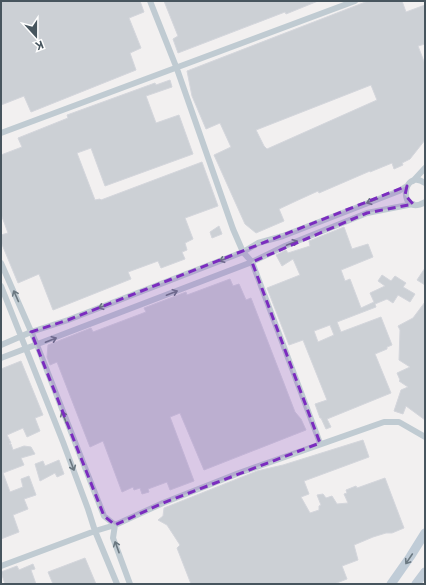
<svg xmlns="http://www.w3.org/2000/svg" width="426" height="585" font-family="'Public Sans',sans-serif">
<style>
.building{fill:#ccd0d5;stroke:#d4d6dc;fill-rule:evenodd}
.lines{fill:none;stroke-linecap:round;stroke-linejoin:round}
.street{stroke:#c0cbd2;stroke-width:6}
.secondary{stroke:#c0ccd7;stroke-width:9}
.oneway{stroke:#6b7881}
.oneway2{stroke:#6b7982}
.marked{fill:#7b2cbf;fill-opacity:0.2;stroke:#7b2cbf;stroke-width:3;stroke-dasharray:8 5;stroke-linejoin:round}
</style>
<rect width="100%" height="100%" fill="#f2f0f0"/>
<!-- building -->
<path class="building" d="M1,1H140L144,12L129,18L141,48L130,53L136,70L31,112L24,96L1,105Z
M164,1H318L286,14L285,12L178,53L173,39L178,36Z
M368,1H402L406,12L425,5V44L418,46L425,64V140L410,159L402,163L403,165L394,169L392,163L370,172V171L319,193L318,191L296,201L279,209L284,221L256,233L245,224L214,155L231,147L220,123L206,129L192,96L187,71ZM371,85L377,100L267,149L264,146L256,130Z
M170,80L172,87L146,96L156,123L179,115L193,154L105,186L91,148L77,153L95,200L100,199L101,200L202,162L218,206L185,218L193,239L185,243L187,250L182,252L185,259L161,268L158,261L128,272L131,279L53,310L39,274L18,283L1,242V235L8,233L1,214V155L22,147L18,138L68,118L67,115L155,83L156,85Z
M219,226L222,234L212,238L210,232Z
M344,227L352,249L368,244L373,257L341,270L345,281L350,279L361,308L374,302L370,293L385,286L378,281L382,275L391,281L395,276L406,283L403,287L415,294L410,302L398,295L393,303L387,299L375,304L376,307L337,322L341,332L381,317L392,345L387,347V349L375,354L391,393L327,419L331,427L326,429L321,418H320L315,404L327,400L303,340L289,345L267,288L300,275L293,259L282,266L276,255L286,250L288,253L310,246L309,241ZM330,325L334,335L318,342L314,331Z
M425,268V285L417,280Z
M230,279L233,286L239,284L246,300L251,298L295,412L301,419L306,430L204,470L180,413L170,417L194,481L170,490L167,482L148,489L149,492L142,494L140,488L134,490L133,487L122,492L103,441L90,447L57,362L50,365L47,357L48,345L91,328L93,332L146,312L144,308L186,292L187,295Z
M425,302V420L406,406L403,414L394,411L401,390L408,387L399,381L400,380L397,373L410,367L399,360L400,330L398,326L413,318Z
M21,361L43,415L35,418L40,431L27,437L23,428L7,435L11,443L9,444H11L13,450L24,446L31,447L35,454L21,458L24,465L3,473L10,492L23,487L21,479L29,476L36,495L24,499L28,509L13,515L19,532L1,539V369Z
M363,440L369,457L304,481L309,494L301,497L310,513L319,510V506L321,505L317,495L323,494L326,498L332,496L337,504L348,503L344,494L347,493L346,490L356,486L357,488L385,478L404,528L392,533H386L373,537L354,545L358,560L342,566L347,579L334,584H191L177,548L180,545L167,525L158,520L163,516L164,508L257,471L283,465Z
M59,460L64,474L57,477L55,473L40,481L35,464L43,461L45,466Z
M85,558L96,584H53L48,572Z
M33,564L35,569L31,570L36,584H5L1,572L17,566L19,570Z"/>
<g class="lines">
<!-- street -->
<path class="street" d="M150,1L177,69L233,229L243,252L252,262L320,443
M1,133L355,1
M413,181L425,168
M425,183C401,167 398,218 425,202
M1,263L37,345L104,516L115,525L113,538L130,584
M1,286L63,442L88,509L95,531L117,584
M1,345L31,332L68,320L243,252L258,243L283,236L399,191L407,186
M1,358L252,262L285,246L367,213L413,204
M1,566L95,531L115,525L163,503L239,473L384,422H399L425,437"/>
<!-- secondary -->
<path class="secondary" d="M391,584L410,557L425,533
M416,584L425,572"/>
</g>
<!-- one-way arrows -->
<defs><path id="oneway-shaft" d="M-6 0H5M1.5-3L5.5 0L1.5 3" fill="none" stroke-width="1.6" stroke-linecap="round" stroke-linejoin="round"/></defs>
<g class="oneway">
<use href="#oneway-shaft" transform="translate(372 201) rotate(159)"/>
<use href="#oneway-shaft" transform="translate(292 243) rotate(-22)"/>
<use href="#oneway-shaft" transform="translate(225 259) rotate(159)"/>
<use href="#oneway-shaft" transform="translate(172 293) rotate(-21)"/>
<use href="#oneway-shaft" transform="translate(16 296) rotate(-114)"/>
<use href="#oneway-shaft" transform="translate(104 306) rotate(159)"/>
<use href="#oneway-shaft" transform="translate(51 340) rotate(-21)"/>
<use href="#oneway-shaft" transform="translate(64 417) rotate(-111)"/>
<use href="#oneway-shaft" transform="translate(72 465) rotate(69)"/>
<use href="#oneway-shaft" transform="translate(117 547) rotate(-110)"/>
</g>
<use class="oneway2" href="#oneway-shaft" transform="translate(409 559) rotate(124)"/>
<!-- marked area -->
<path class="marked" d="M407,186L405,195L413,204L367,213L252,262L320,443L163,503L115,525L104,516L31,332L68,320Z"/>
<!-- border -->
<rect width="426" height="585" fill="none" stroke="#47555e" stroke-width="4"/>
<!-- north arrow -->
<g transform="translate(36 36) rotate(159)" stroke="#ffffff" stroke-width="3" paint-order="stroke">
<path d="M0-3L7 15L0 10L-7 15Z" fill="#47555e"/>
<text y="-6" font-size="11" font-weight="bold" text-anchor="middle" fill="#47555e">K</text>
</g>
</svg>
